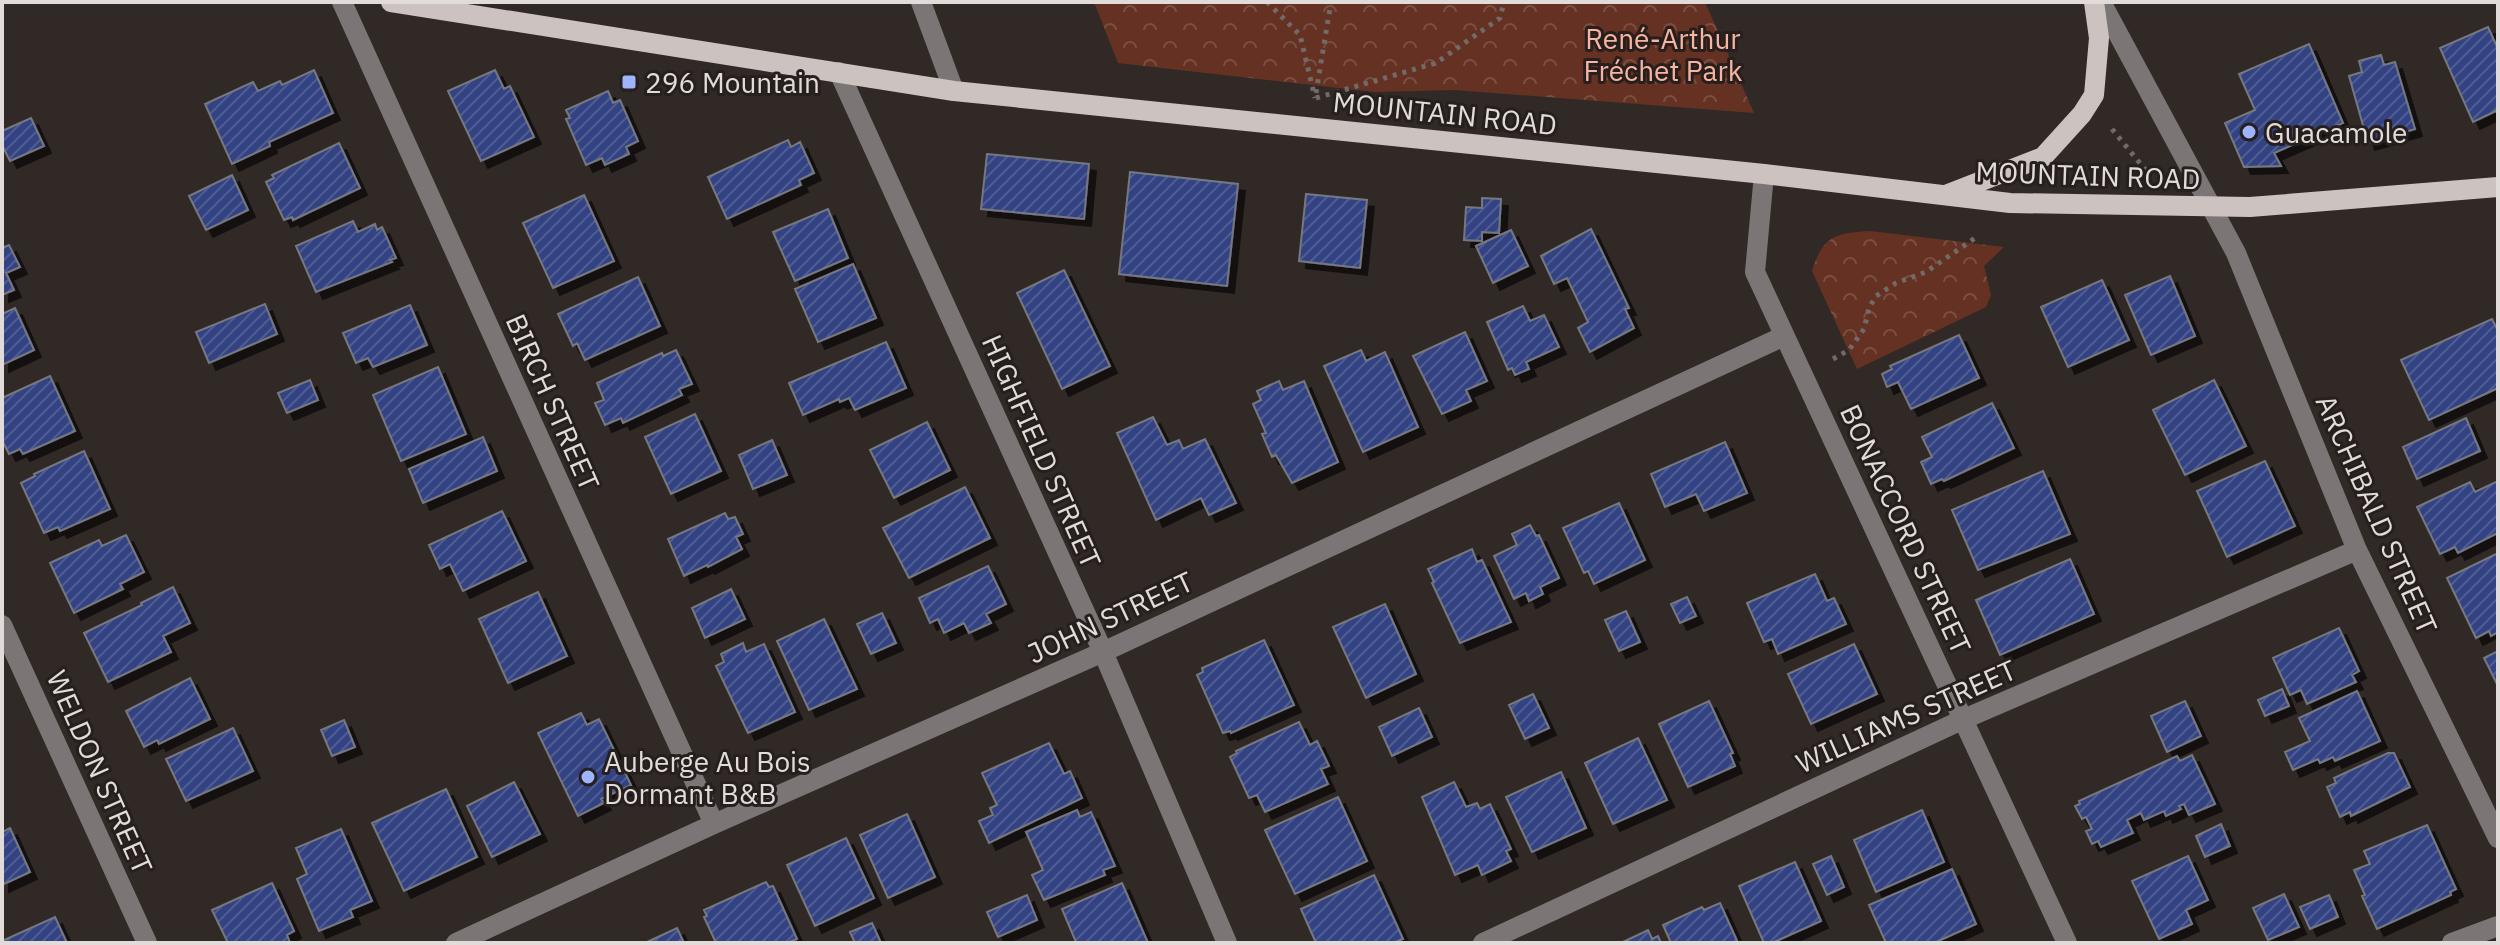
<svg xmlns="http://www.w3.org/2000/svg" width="2500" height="945" font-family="'IBM Plex Sans',sans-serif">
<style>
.park{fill:url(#park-crowns)}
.building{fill:url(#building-hatch);stroke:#767881;stroke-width:2;filter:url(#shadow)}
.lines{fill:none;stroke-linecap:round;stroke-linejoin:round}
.path{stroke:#716a68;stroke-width:5;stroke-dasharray:4 6;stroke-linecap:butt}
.minor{stroke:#7b7675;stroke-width:20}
.major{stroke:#ccc2bf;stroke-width:20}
.poi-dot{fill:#9eb4fd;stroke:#271f1d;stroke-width:3}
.labels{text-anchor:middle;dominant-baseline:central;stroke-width:6;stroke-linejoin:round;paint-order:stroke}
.park-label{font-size:28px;fill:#f7b4a0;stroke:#271f1d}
.poi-label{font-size:28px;fill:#e1dbd9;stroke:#271f1d;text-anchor:start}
.street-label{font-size:28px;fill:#e1dbd9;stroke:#271f1d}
</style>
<defs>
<pattern id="park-crowns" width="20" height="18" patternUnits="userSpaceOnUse" patternTransform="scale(2)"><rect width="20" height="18" fill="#653122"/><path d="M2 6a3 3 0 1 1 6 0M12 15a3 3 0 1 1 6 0" fill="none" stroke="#7b4e42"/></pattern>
<pattern id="building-hatch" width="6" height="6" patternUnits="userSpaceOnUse" patternTransform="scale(2)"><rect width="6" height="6" fill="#334282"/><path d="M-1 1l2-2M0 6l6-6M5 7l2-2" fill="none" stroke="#505d93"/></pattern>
<filter id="shadow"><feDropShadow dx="7" dy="7" stdDeviation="0" flood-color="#0009"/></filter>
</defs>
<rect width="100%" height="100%" fill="#312926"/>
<!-- park -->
<path class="park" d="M1094,2H1705L1754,113L1454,90L1375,92L1118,63Z
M1870,231L2004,247L1984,266L1991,295L1986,307L1857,369L1812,271C1823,236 1835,233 1870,231Z"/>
<!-- building -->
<path class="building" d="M2488,27L2498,49V110L2473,122L2440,48Z
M2309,44L2343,123L2274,153L2281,166L2244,167L2225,123L2255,110L2239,74Z
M2381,55L2384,65L2395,62L2415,129L2368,143L2349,76L2362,72L2359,61Z
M314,70L333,113L269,142L270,146L232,164L205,104L253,82L258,91L280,81L282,85Z
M495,70L504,89L510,86L534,137L481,161L448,91Z
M608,91L613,103L620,100L638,141L626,147L629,154L605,165L602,158L586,165L566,119L570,118L566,110Z
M31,118L44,146L10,161L2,145V131Z
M788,140L791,147L800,142L814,173L799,180L801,185L727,219L708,177Z
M339,143L360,188L293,220L292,217L284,220L266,182L274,178L272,175Z
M987,154L1089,164L1084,219L981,209Z
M1130,172L1238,184L1227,286L1119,274Z
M232,175L248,210L206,230L189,196Z
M1306,194L1367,200L1360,268L1299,261Z
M584,195L614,261L553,288L523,223Z
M1482,198L1501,199L1499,233L1482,232V241L1464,240L1466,207L1482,208Z
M828,209L848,258L795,281L773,232Z
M353,221L358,232L375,224L377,230L382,227L396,258L390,260L392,262L316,292L296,246Z
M1591,229L1629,308L1625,309L1634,328L1590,352L1578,328L1588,322L1567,278L1554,284L1541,256Z
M1511,230L1528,266L1493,283L1476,246Z
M9,245L20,267L6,273L14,290L2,295V248Z
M853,264L876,318L818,342L795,289Z
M1064,270L1110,366L1062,389L1017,293Z
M2170,276L2195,336L2151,355L2125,295Z
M638,277L660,326L585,360L577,343L573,346L558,314Z
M2102,280L2129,340L2068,367L2041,307Z
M265,304L277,334L209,363L196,332Z
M410,305L427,345L373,367L368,358L356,363L343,333Z
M1523,306L1530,321L1544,315L1559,347L1526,362L1529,369L1515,375L1512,368L1508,370L1487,322Z
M15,308L34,350L2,365V314Z
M2492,319L2498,331V388L2429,420L2401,360Z
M1465,332L1487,381L1466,390L1471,401L1442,414L1413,356Z
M1959,335L1979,378L1911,409L1898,382L1887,387L1882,374L1892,369L1890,366Z
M886,342L906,388L855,410L849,398L840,402L839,399L803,415L789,383Z
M676,350L692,384L679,389L682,395L623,423L621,418L605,425L595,403L604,400L597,383L662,353L663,356Z
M1361,350L1366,361L1385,352L1418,427L1363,452L1324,366Z
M438,367L466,434L401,461L373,395Z
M50,376L75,431L23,454L20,449L9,454L2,440V398Z
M310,380L318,400L287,413L278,393Z
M2214,380L2246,446L2185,475L2153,410Z
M1279,381L1283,390L1304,381L1338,462L1292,483L1276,455L1272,457L1262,434L1266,433L1253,404L1261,400L1257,391Z
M1992,403L2014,448L1944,481L1942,479L1931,484L1921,462L1932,457L1922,437Z
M695,414L721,471L671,494L645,437Z
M1153,417L1167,445L1179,440L1183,449L1205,439L1236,503L1209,515L1201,498L1156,520L1117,433Z
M2466,418L2480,451L2417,479L2403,447Z
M927,422L950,470L894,498L870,450Z
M483,437L497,471L423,503L409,469Z
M772,440L787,475L753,489L739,455Z
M1725,442L1747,493L1704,511L1696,494L1665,507L1651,474Z
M84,451L110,509L60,531L58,527L44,533L21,483L35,476L34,474Z
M2265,461L2295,526L2227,557L2197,491Z
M2043,471L2070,534L1978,570L1952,510Z
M2498,481V533L2458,553L2455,547L2440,554L2417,507L2470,482L2475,492Z
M965,487L990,538L909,578L883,528Z
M1619,503L1645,560L1594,584L1588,571L1584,573L1563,528Z
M502,511L526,561L463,591L450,564L440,569L429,545Z
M725,513L728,519L735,517L743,534L736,537L742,549L708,567L707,565L684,576L668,539Z
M1530,525L1536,536L1539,535L1559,578L1540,587L1543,594L1529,601L1526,593L1514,599L1494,556L1517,545L1512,534Z
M126,535L144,572L120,584L123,589L74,613L50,563L99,540L102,546Z
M1472,549L1477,562L1482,560L1511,622L1460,643L1432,583L1434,582L1428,569Z
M2498,553V632L2491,636L2489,631L2476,638L2447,578Z
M2070,559L2094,614L2000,655L1976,600Z
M988,566L1006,604L986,614L991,623L969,633L964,623L944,633L938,619L930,623L919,598Z
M1815,574L1827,601L1834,598L1846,624L1778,654L1772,639L1764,642L1747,603Z
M173,587L190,623L163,636L171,652L108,682L84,633L142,605L141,603Z
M731,589L745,619L705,638L692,608Z
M538,592L567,656L508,683L479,619Z
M1687,597L1696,616L1680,623L1671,604Z
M1385,604L1416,674L1366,698L1333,627Z
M1626,611L1640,642L1619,651L1605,620Z
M882,613L896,643L871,654L857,624Z
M824,619L857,689L809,710L777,641Z
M2339,628L2359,671L2352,675L2356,682L2307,704L2301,690L2290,695L2273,658Z
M1264,640L1294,705L1231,733L1230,731L1223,733L1197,675L1203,672L1202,668Z
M743,643L746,652L764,644L795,712L748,733L716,666L724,662L721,654Z
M1854,644L1877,694L1811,724L1788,674Z
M2498,651V686L2484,658Z
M190,678L210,719L159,744L157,740L144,747L126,711Z
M2282,689L2289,706L2265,716L2258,700Z
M2357,691L2380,741L2335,761L2333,757L2320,763L2318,759L2293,770L2285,752L2310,741L2299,718Z
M1533,694L1549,728L1525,739L1509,705Z
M1709,701L1733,753L1730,754L1735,766L1688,787L1659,724Z
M2185,701L2201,736L2167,752L2151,716Z
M1419,708L1432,737L1392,756L1379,727Z
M581,713L587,725L599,719L631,785L601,799L604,803L578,816L538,733Z
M344,720L355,747L332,756L321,730Z
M1299,722L1310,745L1317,741L1329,766L1321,769L1328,784L1265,812L1257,795L1249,798L1230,757L1237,753L1236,751Z
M233,728L253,771L186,801L166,759Z
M1638,738L1667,800L1613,824L1585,763Z
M1049,743L1064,774L1070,771L1082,798L989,843L979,821L993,815L990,808L997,805L982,773Z
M2388,753H2394L2410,787L2351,816L2350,812L2340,817L2327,787L2336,783L2334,778Z
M2192,755L2215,804L2189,815L2184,804L2179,806L2181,809L2166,816L2164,811L2144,820L2141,813L2127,820L2133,833L2101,847L2098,841L2092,844L2086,831L2092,829L2086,817L2082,819L2075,806L2080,804L2079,801L2177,756L2180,761Z
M1561,772L1586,828L1532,852L1506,797Z
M514,782L540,834L492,857L467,806Z
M1454,782L1466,807L1477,803L1480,809L1490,804L1511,849L1506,851L1511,861L1482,875L1478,865L1455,875L1422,797Z
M446,789L477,857L404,891L372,823Z
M1338,797L1367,861L1295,894L1265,830Z
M1077,810L1080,817L1091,812L1115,866L1103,870L1105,875L1044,900L1032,875L1043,870L1026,832Z
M1922,810L1944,862L1876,892L1854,840Z
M907,814L935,877L888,898L860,835Z
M2221,824L2230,846L2205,857L2196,836Z
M2427,825L2456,889L2450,892L2451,895L2377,929L2362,896L2365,895L2354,870L2370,864L2364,851Z
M10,828L30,872L2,885V832Z
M341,829L372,901L350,910L353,917L319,931L297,879L307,874L296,848Z
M846,838L874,898L815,926L787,865Z
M1831,856L1844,887L1827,895L1813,864Z
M2188,856L2208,900L2186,910L2192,924L2159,939L2132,881Z
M1795,862L1821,921L1772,943H1764L1739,886Z
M1952,869L1976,924L1934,943H1886L1869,905Z
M1374,875L1403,939L1393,943H1316L1301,909Z
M766,882L769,887L773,886L797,939L787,943H716L704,917L707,916L704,910Z
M272,883L294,931L287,935L290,943H228L212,910Z
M1122,883L1148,943H1074L1076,942L1062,909Z
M2284,894L2299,927L2268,940L2253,908Z
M1027,895L1037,920L998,937L987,912Z
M2329,895L2338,917L2310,929L2300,907Z
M1720,903L1738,943H1671L1663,925L1702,907L1704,910Z
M55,917L67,943H3L2,941Z
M872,923L881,943H855L850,932Z
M677,928L684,943H645Z
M1648,930L1652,939L1658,936L1661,943H1621Z"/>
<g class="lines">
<!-- path -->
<path class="path" d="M1267,2L1300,35L1315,98
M1316,93L1331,2
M1316,98L1436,63L1500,18L1504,2
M2112,129L2148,173
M1833,359L1849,350L1864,329L1869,308L1876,296L1896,283L1926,272L1978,236"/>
<!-- minor -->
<path class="minor" d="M342,2L714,824
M921,2L954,91
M2101,2L2236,253L2357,550L2498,838
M839,72L1103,652L1227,943
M1764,174L1755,272L2067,943
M2,625L147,943
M456,943L714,824L1103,652L1784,336
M1483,943L1964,719L2357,550
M2452,943L2498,926"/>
<!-- major -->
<path class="major" d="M391,2L954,91L1764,174L2010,203L2250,207L2498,187
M1948,194L2043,157L2082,114L2094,95L2099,38L2094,2"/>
</g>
<!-- markers -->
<g class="poi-dot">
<rect x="621" y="74" width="16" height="16" rx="4"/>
<circle cx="2249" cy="132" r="8"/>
<circle cx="588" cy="777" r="8"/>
</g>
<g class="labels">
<!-- park labels -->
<g class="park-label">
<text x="1663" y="38">René-Arthur<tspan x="1663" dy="32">Fréchet Park</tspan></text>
</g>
<!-- poi labels -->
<g class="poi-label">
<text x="645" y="82">296 Mountain</text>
<text x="2265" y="132">Guacamole</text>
<text x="604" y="761">Auberge Au Bois<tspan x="604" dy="32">Dormant B&amp;B</tspan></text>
</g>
<!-- street labels -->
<g class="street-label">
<text transform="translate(1445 113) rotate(6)">MOUNTAIN ROAD</text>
<text transform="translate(2088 175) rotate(2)">MOUNTAIN ROAD</text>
<text transform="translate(553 402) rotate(66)">BIRCH STREET</text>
<text transform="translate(1042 451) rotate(66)">HIGHFIELD STREET</text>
<text transform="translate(2377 514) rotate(66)">ARCHIBALD STREET</text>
<text transform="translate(1906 529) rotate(65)">BONACCORD STREET</text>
<text transform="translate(1110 617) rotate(-25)">JOHN STREET</text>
<text transform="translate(1906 716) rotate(-24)">WILLIAMS STREET</text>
<text transform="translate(100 772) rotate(66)">WELDON STREET</text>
</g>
</g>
<!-- border -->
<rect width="2500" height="945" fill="none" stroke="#e1dbd9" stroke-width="8"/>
</svg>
